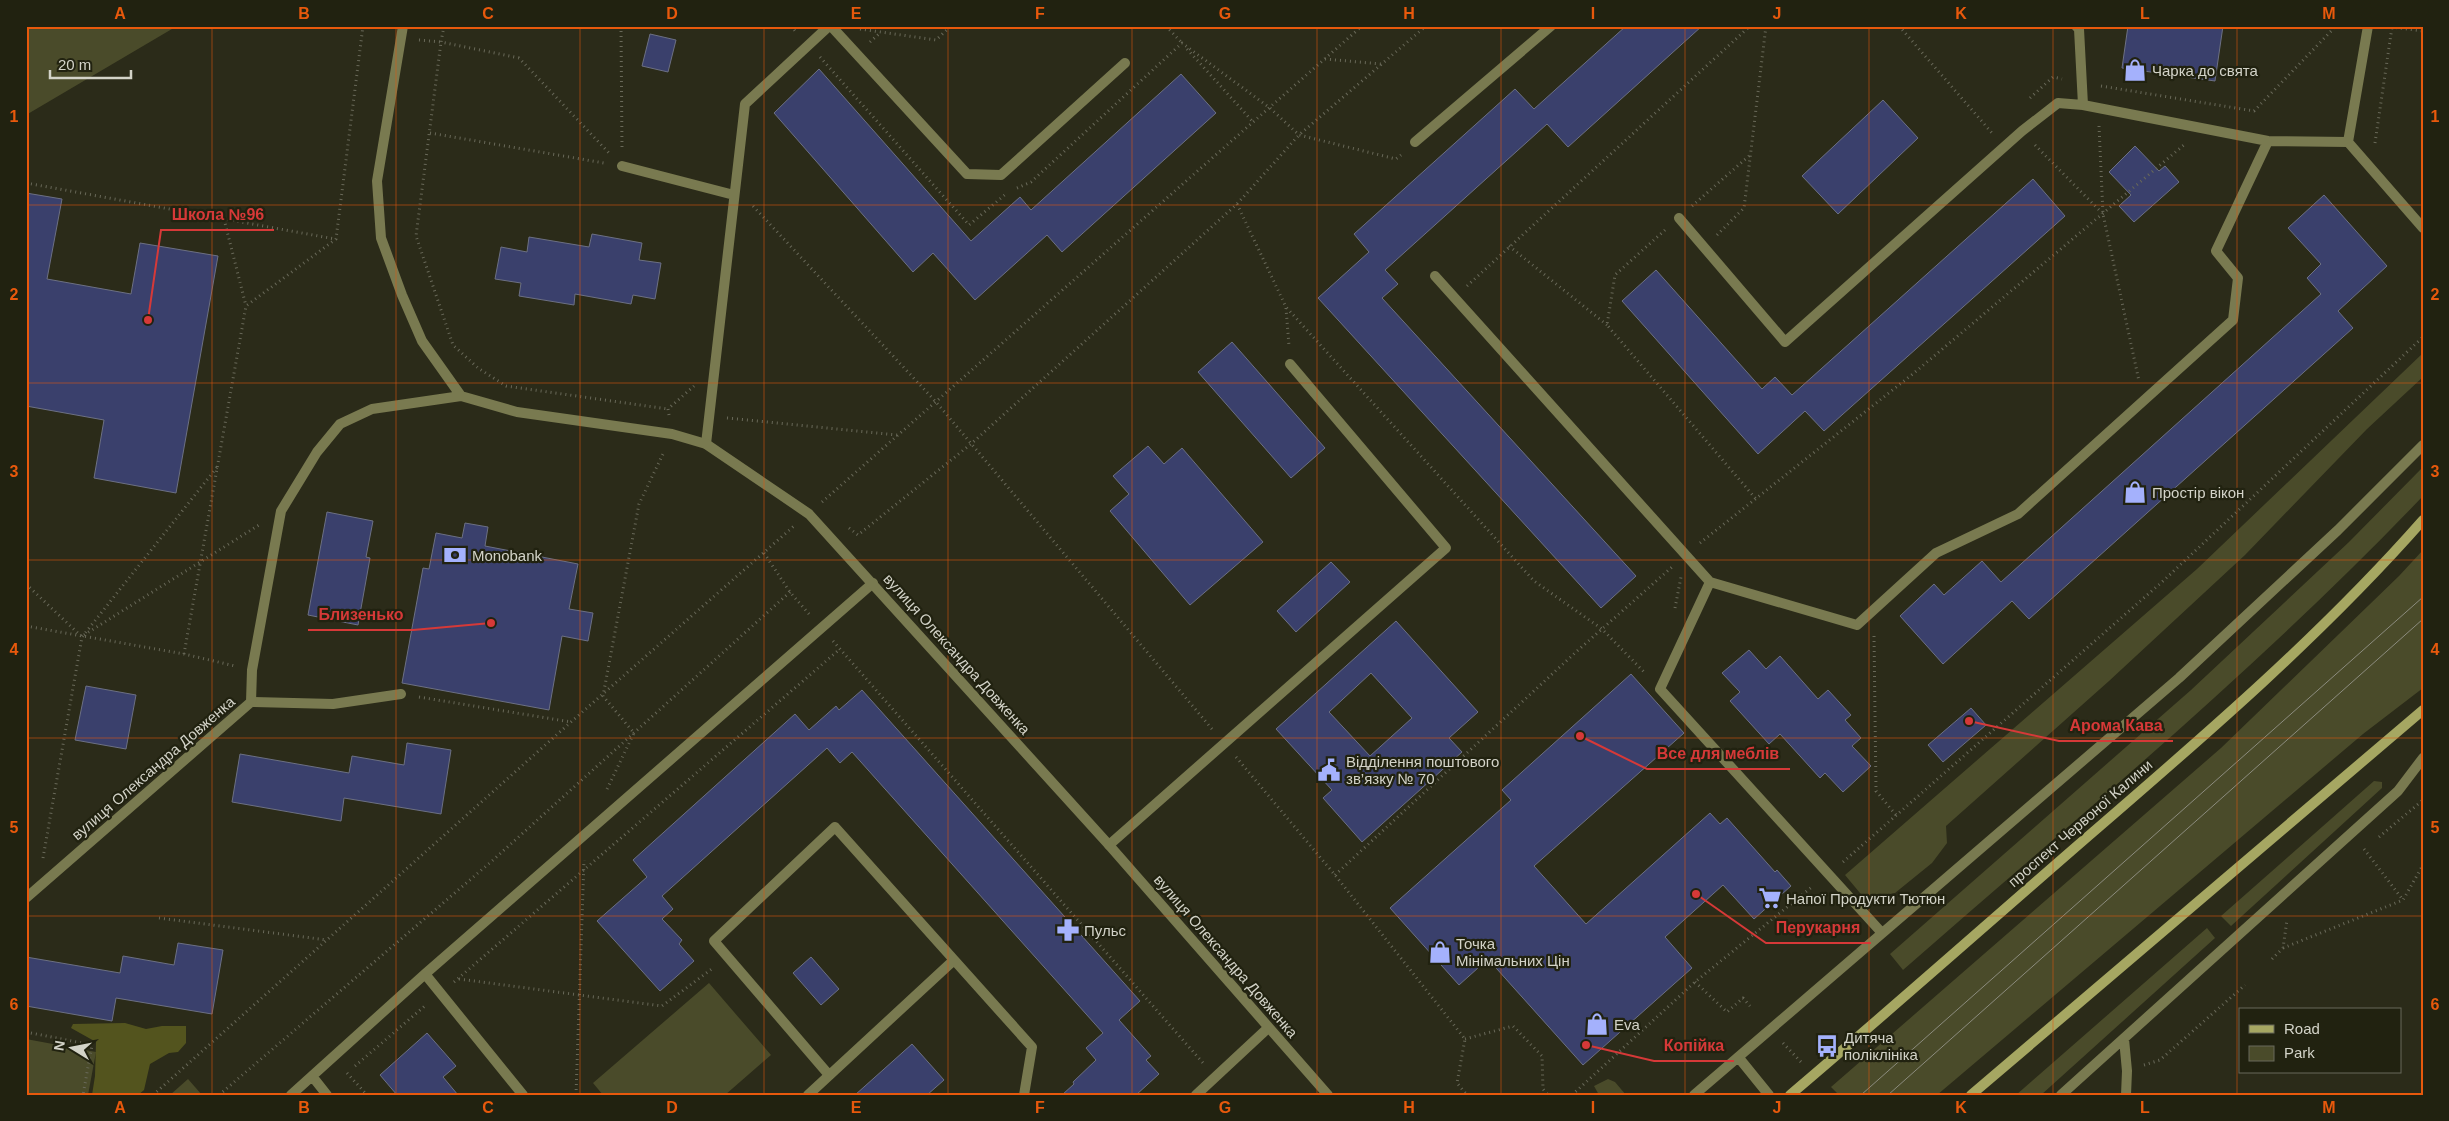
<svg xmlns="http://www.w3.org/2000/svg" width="2449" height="1121" font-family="Helvetica,sans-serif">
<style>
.green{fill:#4a4b2a}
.forest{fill:#53541e}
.building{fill:#3a406c;stroke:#6c7083;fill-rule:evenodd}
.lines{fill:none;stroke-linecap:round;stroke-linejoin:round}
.path{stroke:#696959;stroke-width:3;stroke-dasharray:1 4;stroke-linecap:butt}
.service{stroke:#797a50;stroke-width:10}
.minor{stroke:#797a50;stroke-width:10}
.secondary{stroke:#a6a762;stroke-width:10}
.tram{stroke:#8c8c7e;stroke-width:1}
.grid{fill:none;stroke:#e8590c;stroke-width:1;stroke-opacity:0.55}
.labels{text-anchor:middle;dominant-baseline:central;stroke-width:4.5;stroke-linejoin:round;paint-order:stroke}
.poi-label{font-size:15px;fill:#d3d3c8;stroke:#212210;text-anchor:start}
.street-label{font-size:15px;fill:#d3d3c8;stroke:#212210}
.leader{fill:none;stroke:#d63938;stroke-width:2}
.callout-dot{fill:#d63938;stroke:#212210;stroke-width:2}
.callout-label{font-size:16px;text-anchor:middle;font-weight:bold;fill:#d63938;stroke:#212210;stroke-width:4.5;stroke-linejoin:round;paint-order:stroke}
.neatline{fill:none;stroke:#e8590c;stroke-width:2}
.grid-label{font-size:16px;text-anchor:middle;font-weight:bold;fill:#e8590c}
</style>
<rect width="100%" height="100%" fill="#2b2b19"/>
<!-- green -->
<path class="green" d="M26,26H177L26,115Z
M2423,353V377L2367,429L2245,555L2109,681L1946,826L1947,843L1932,863L1895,893L1865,899L1845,875L2197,569Z
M2423,467V496C2261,666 2079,816 1903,970L1890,954L2191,690L2349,542Z
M2423,550V688L2363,734L1937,1095H1839L1831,1087L2221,748L2399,576Z
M2374,781L2382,782V788L2231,926L2221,916Z
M2207,928L2215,938L2041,1095H2016Z
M709,983L771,1055L725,1095H603L593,1083Z
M26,1039L96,1052L88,1095H26Z
M188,1079L202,1095H170Z
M1608,1079L1615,1082L1626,1095H1599L1594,1086Z"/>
<!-- forest -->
<path class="forest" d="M125,1023L146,1029L162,1026H186V1043L178,1052L169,1053L150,1064L144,1090L138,1095H92L95,1076L96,1042L71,1028L73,1024Z"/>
<!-- building -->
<path class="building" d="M1626,26H1702L1568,147L1547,124L1385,270L1398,284L1382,298L1636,576L1601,608L1318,298L1369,252L1354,234L1515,89L1534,109Z
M2128,26H2223L2215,81L2122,68Z
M650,34L676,40L668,72L642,66Z
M819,69L971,241L1020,197L1031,210L1181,74L1216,113L1062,252L1047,235L975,300L933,253L913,272L774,113Z
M1883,100L1918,138L1838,214L1802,176Z
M2135,146L2159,171L2165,166L2179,182L2134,222L2119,206L2131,195L2109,172Z
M2033,179L2065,216L1824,431L1805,411L1758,454L1622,301L1656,270L1762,389L1775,377L1792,395Z
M26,193L62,199L47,279L131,294L140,243L218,256L176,493L94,478L104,420L26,406Z
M2324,195L2387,266L2338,311L2353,328L2029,619L2012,601L1943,664L1900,616L1934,584L1944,595L1982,561L2001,582L2321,294L2307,278L2321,264L2288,228Z
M592,234L642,243L639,260L661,263L655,299L633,295L631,304L575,294L574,305L519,296L521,283L495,279L501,247L527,252L529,237L589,247Z
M1232,342L1325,448L1291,478L1198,372Z
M1148,446L1164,464L1182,448L1263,542L1190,605L1110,511L1129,494L1113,476Z
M327,512L373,521L366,557L370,558L358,625L308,615Z
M465,523L488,527L485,546L578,564L569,609L593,613L588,641L562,636L549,710L402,683L423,568L429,569L436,533L462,538Z
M1331,562L1350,582L1296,632L1277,611Z
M1396,621L1478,712L1449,738L1462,752L1362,842L1323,798L1332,790L1276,729ZM1371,673L1412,718L1370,756L1329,712Z
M1749,650L1766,669L1780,656L1818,699L1828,690L1851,715L1845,720L1861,738L1852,746L1871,766L1843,792L1825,773L1820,778L1780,734L1769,744L1730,701L1740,692L1722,673Z
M1631,674L1684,733L1534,866L1586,924L1710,813L1720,824L1727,818L1775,872L1777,870L1791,886L1754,919L1723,885L1665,937L1692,968L1583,1065L1488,959L1459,985L1390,908L1511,800L1502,790Z
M86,686L136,695L126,749L75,740Z
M862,690L1140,1001L1119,1020L1151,1056L1146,1060L1159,1074L1136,1095H1062L1074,1084L1073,1082L1096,1060L1086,1048L1103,1033L852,752L840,763L827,748L662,896L673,909L662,919L682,940L679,944L694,961L660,991L597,921L647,877L633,860L795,714L809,730L836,706L839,710Z
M1971,708L1986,725L1943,762L1928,745Z
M407,743L451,750L441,814L344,798L341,821L232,802L240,754L349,773L352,756L404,765Z
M178,943L223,950L212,1014L116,998L112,1021L26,1006V957L120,973L123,956L174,965Z
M811,957L839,989L821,1005L793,973Z
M427,1033L456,1066L443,1077L458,1095H397L380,1075Z
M912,1044L944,1080L927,1095H855Z"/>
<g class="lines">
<!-- path -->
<path class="path" d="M444,26L441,42L519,58L609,153
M621,26L622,148
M791,26L796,32
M1166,26L1183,44
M1899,26L1992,133
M2391,27L2423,31
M860,29L936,40L951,26
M419,40L441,42L416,236L453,345L478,368L506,386L668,409
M870,42L880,33
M1187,49L1254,123
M820,57L969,225L1007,193
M1325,59L1381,64
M2101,86L2254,111L2336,26
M2030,98L2053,77L2062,79
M2099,126L2103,214L2139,381
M430,133L604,163
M2375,143L2392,27
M2035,145L2102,213
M26,183L335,239
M1017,188L1031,182L1182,43L1270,108L1299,135L1396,159L1401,155
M1237,204L1286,307L1534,581L1602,629L1646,674
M753,206L936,402L1212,729
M1692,206L1750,155
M224,219L246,306
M1665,230L1615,275L1607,325L1756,499
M1717,235L1744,208L1766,26
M1509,246L1607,325
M1467,286L1750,26
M1286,308L1289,346
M669,415L668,409L694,386
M727,418L897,435
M822,502L1362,26
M849,528L858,535L971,444L1237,204L1299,135L1426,26
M1700,543L1914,373L2185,144
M764,553L790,592L809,614
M26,584L81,636
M1675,608L1681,577
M26,626L184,654L235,666
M84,635L259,525
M1874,636L1876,791L1896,815
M833,641L1203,1063
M184,654L246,306L336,239L363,26
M419,697L571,722
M1236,757L1335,875L1465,1039L1457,1083L1467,1095
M607,789L634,733L603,696L639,504L664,452
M2379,837L2423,800
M2364,849L2403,900
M43,858L82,637L218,466
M1843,862L2162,582L2423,337
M1335,875L1576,652L1672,567
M159,918L327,940
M2283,948L2403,900L2423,865
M2272,959L2283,948L2287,920
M459,979L662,1006L713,968
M454,982L840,649
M1695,982L1727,1012L1743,998L1750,1006
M26,1032L92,1045L83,1095
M1465,1039L1513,1026L1542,1056L1543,1089L1548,1095
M1783,1043L1801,1062
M2144,1065L2160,1060L2245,985
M355,1066L426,1005
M347,1073L367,1095
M153,1095L571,722L794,526
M219,1095L492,861L790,592
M576,1095L584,860
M1572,1095L1695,982L1813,886"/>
<!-- service -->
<path class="service" d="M831,26L967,174L1001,175L1125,63
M2076,26L2079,29L2083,105
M1415,142L1551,26
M2348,142L2368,26
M622,166L734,195
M1679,218L1785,342L2022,131L2058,103L2083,105L2268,141L2348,142L2423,228
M1435,276L1710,582L1660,689L1882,933
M706,444L745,104L829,26
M1710,582L1857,625L1936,553L2018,514L2233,320L2238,278L2216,251L2268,141
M251,702L333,704L401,694
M1109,845L1446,548L1290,364
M425,974L523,1095
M2124,1039L2127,1071L2126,1095
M1739,1058L1769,1095
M829,1075L714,941L835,827L1032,1047L1024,1095
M312,1076L327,1095
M291,1095L425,974L873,583
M808,1095L954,960
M1196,1095L1268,1028
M1694,1095L2179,678L2338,530L2423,445
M2061,1095L2398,791L2423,758"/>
<!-- minor -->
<path class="minor" d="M403,26L377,181L381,238L402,295L422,341L461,396
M26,898L251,702L252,670L281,511L317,452L340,424L372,409L461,396L517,412L672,434L706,444L809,514L1109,845L1328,1095"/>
<!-- secondary -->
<path class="secondary" d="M1790,1095C1889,1011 1987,924 2085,839C2202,738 2321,636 2423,520
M1971,1095L2423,710"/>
<!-- tram -->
<path class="tram" d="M1861,1095L2423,597
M1888,1095L2423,619"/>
</g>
<!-- grid -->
<path class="grid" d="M212,26V1095M396,26V1095M580,26V1095M764,26V1095M948,26V1095M1132,26V1095M1317,26V1095M1501,26V1095M1685,26V1095M1869,26V1095M2053,26V1095M2237,26V1095M26,205H2423M26,383H2423M26,560H2423M26,738H2423M26,916H2423"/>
<!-- icons -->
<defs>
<symbol id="shop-bare" viewBox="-9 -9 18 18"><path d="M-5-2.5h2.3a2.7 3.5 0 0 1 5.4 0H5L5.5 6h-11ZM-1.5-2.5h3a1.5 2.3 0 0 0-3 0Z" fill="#a4b1fc" stroke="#212210" stroke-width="2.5" paint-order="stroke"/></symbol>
<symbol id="bank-bare" viewBox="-9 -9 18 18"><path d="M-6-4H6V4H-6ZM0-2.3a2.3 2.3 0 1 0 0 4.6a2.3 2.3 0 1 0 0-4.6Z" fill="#a4b1fc" stroke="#212210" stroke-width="2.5" paint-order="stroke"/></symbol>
<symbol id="civic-bare" viewBox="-9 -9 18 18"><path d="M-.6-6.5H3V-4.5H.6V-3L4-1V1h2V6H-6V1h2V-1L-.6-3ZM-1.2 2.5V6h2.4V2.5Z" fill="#a4b1fc" stroke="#212210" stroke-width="2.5" paint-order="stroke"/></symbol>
<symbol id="supermarket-bare" viewBox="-9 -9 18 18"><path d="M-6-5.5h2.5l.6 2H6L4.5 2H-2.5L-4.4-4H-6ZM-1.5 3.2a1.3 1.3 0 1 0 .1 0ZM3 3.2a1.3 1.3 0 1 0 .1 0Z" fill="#a4b1fc" stroke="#212210" stroke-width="2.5" paint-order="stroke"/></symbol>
<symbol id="pharmacy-bare" viewBox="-9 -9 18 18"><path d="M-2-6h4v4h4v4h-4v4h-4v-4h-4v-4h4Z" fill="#a4b1fc" stroke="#212210" stroke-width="2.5" paint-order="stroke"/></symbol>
<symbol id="bus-bare" viewBox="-9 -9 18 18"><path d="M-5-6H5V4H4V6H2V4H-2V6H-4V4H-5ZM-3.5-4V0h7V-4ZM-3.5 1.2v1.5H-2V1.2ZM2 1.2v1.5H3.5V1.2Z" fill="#a4b1fc" stroke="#212210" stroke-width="2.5" paint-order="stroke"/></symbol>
</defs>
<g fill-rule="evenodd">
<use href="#shop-bare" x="2119" y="54" width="32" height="32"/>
<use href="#shop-bare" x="2119" y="476" width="32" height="32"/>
<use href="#bank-bare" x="439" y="539" width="32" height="32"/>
<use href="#civic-bare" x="1313" y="754" width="32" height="32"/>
<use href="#supermarket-bare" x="1754" y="882" width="32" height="32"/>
<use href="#pharmacy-bare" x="1052" y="914" width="32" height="32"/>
<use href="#shop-bare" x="1424" y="936" width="32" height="32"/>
<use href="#shop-bare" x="1581" y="1008" width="32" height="32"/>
<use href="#bus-bare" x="1811" y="1030" width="32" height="32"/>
</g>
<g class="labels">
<!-- poi labels -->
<g class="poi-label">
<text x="2152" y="70">Чарка до свята</text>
<text x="2152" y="492">Простір вікон</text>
<text x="472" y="555">Monobank</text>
<text x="1346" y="761">Відділення поштового<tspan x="1346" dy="17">зв’язку № 70</tspan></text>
<text x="1786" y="898">Напої Продукти Тютюн</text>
<text x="1084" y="930">Пульс</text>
<text x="1456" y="943">Точка<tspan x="1456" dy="17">Мінімальних Цін</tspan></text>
<text x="1614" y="1024">Eva</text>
<text x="1844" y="1037">Дитяча<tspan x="1844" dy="17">поліклініка</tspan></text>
</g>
<!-- street labels -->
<g class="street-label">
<text transform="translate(957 654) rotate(48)">вулиця Олександра Довженка</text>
<text transform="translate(153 768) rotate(-41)">вулиця Олександра Довженка</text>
<text transform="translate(2080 823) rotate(-41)">проспект Червоної Калини</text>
<text transform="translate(1226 956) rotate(49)">вулиця Олександра Довженка</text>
</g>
</g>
<!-- callouts -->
<path class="leader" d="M148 320L161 230H274M491 623L413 630H308M1969 721L2059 741H2173M1580 736L1647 769H1790M1696 894L1766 943H1871M1586 1045L1654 1061H1734"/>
<g class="callout-dot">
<circle cx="148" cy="320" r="5"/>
<circle cx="491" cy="623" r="5"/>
<circle cx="1969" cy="721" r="5"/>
<circle cx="1580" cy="736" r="5"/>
<circle cx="1696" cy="894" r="5"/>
<circle cx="1586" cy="1045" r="5"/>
</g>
<g class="callout-label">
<text x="218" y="220">Школа №96</text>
<text x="361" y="620">Близенько</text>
<text x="2116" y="731">Арома Кава</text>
<text x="1718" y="759">Все для меблів</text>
<text x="1818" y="933">Перукарня</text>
<text x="1694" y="1051">Копійка</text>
</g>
<!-- border -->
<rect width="2449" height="1121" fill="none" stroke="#212210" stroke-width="55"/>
<!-- legend -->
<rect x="2239" y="1008" width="162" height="65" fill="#212210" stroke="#68695a"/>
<rect x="2249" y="1025" width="25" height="8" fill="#a6a762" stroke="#68695a"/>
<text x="2284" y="1034" font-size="15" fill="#d3d3c8">Road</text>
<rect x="2249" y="1046" width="25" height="15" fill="#4a4b2a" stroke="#68695a"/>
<text x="2284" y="1058" font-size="15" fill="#d3d3c8">Park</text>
<!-- north arrow -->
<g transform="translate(72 1048) rotate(280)" stroke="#212210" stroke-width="4" paint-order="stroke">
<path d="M0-4L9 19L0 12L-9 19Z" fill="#d3d3c8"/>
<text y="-8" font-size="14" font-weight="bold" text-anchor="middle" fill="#d3d3c8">N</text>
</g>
<!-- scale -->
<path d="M50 70v8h81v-8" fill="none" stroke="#d3d3c8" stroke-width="2.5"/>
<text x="58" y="70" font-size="15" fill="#d3d3c8" stroke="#212210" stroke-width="4" paint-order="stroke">20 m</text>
<rect x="28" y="28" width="2394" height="1066" class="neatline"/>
<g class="grid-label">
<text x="120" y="19">A</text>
<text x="304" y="19">B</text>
<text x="488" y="19">C</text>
<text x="672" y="19">D</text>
<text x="856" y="19">E</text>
<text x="1040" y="19">F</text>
<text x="1225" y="19">G</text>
<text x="1409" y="19">H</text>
<text x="1593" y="19">I</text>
<text x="1777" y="19">J</text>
<text x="1961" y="19">K</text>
<text x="2145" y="19">L</text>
<text x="2329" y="19">M</text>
<text x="14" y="122">1</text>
<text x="2435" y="122">1</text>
<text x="14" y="300">2</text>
<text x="2435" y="300">2</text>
<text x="14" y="477">3</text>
<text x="2435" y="477">3</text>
<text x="14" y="655">4</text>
<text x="2435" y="655">4</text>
<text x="14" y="833">5</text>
<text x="2435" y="833">5</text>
<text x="14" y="1010">6</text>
<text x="2435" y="1010">6</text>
<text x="120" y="1113">A</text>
<text x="304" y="1113">B</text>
<text x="488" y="1113">C</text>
<text x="672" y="1113">D</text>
<text x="856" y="1113">E</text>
<text x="1040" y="1113">F</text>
<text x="1225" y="1113">G</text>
<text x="1409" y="1113">H</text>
<text x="1593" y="1113">I</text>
<text x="1777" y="1113">J</text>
<text x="1961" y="1113">K</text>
<text x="2145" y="1113">L</text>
<text x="2329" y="1113">M</text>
</g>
</svg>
